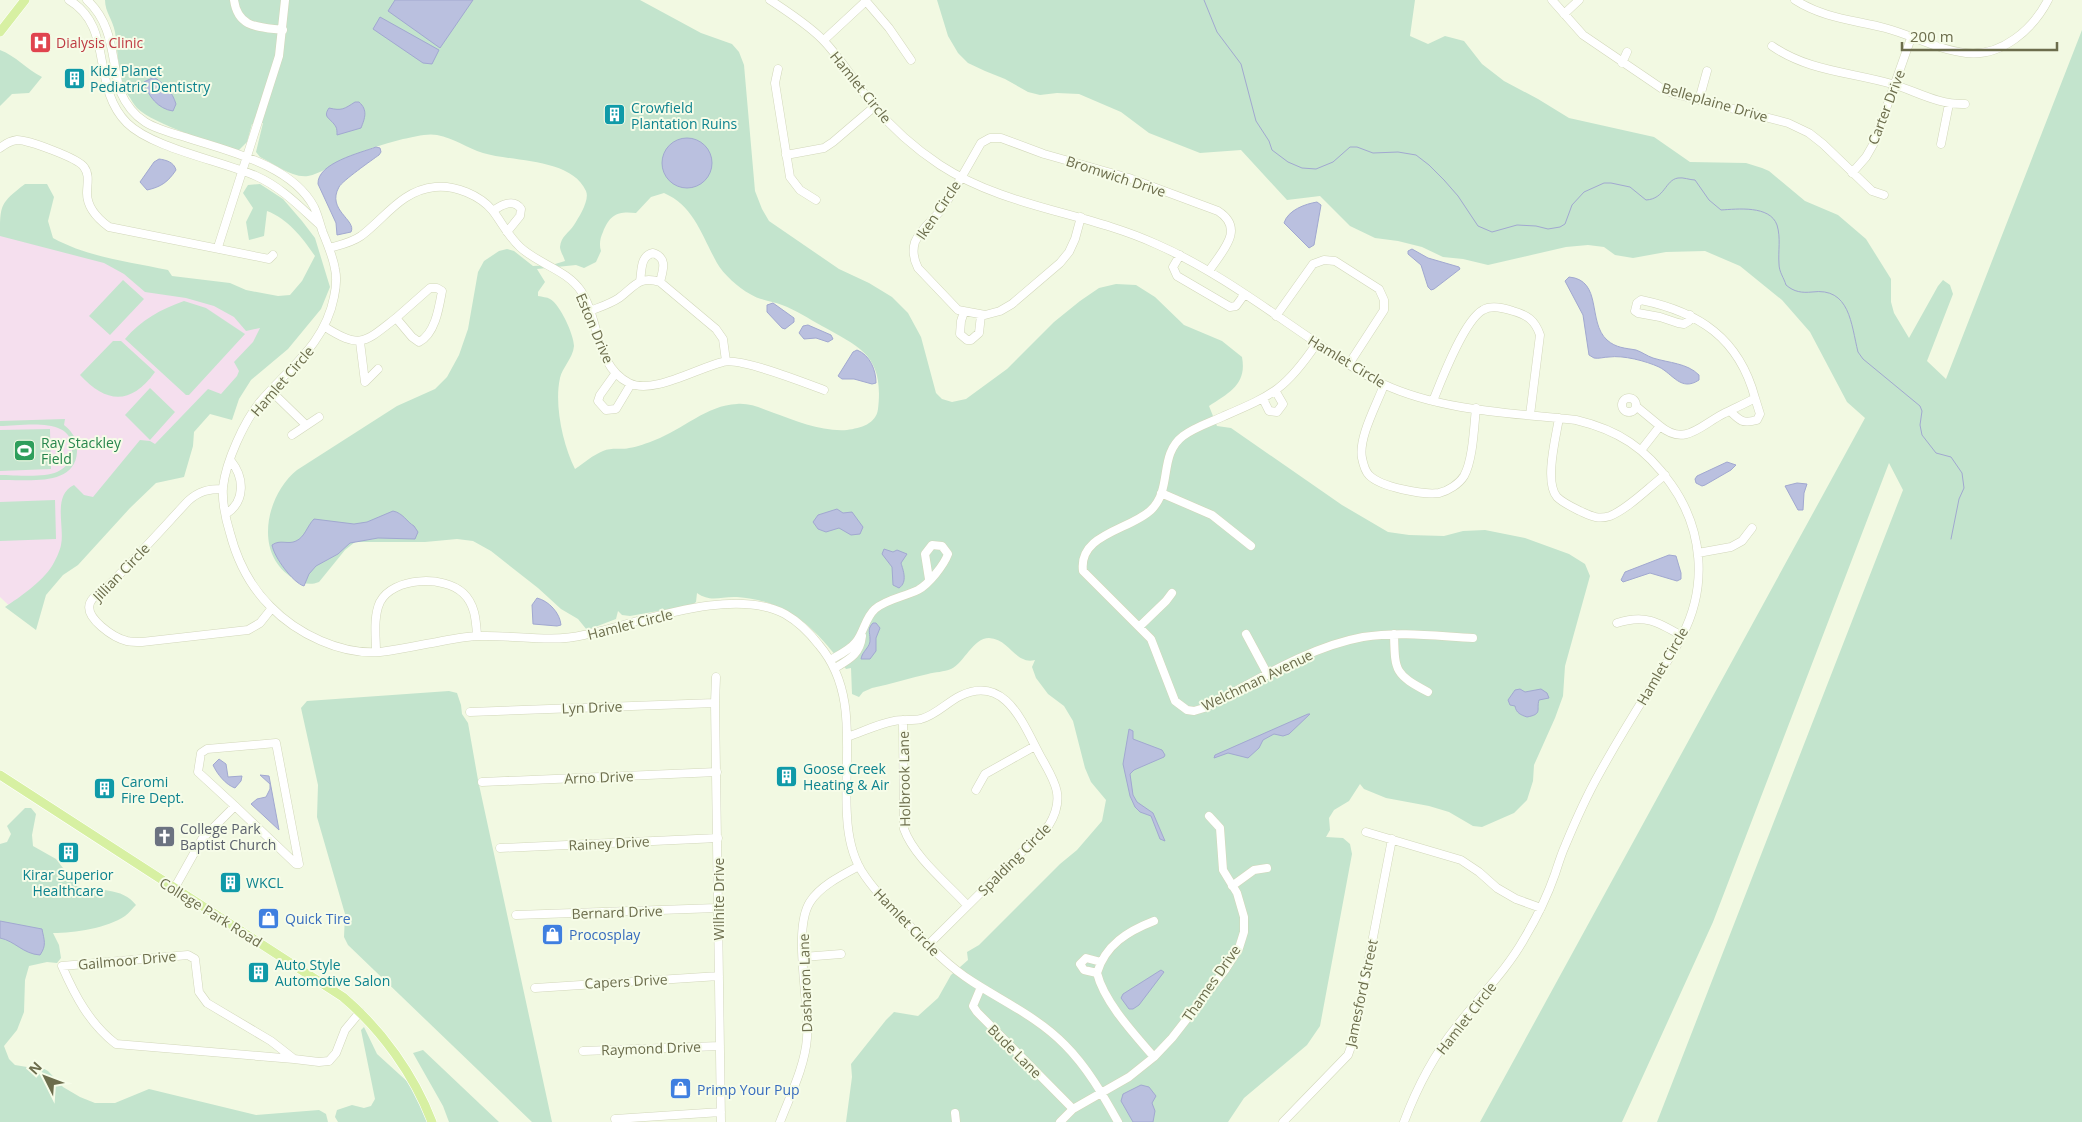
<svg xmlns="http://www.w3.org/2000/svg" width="2082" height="1122" font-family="'Open Sans',sans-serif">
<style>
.education{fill:#f5dfee}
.green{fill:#c3e4cd;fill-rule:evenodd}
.water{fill:#bac0df;stroke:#a1a8d0}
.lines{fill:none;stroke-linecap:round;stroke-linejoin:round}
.stream{stroke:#a1a8d0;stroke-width:1}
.minor-casing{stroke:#d2d7ba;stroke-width:9}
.major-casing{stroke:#fff;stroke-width:10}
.minor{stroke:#fff;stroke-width:8}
.major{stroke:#d7f0a2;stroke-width:9}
.labels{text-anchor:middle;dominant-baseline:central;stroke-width:4;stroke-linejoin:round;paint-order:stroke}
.health-label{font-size:14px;fill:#be3a42;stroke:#f6fce8;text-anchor:start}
.culture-label{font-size:14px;fill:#0d838f;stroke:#f6fce8;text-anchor:start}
.street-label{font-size:14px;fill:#6c6d4c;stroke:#f6fce8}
.leisure-label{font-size:14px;fill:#27864d;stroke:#f6fce8;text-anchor:start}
.worship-label{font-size:14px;fill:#5b616d;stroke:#f6fce8;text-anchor:start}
.shop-label{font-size:14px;fill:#366cbe;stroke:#f6fce8;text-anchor:start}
</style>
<rect width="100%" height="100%" fill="#f2f9e2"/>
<!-- education -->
<path class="education" d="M0,232L302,312L18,614L0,597Z"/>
<!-- green -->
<path class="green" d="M105,0H640L701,33L732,44L739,52L744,65L755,191L762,209L769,221L839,269L869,283L892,297L908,313L921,337L936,393L942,399L952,402L966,399L1007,369L1054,322L1080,301L1099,288L1116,284L1136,285L1155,297L1184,325L1222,341L1242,357C1247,384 1230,392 1209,406L1217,426L1231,428L1342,505L1388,532L1409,535L1444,536L1463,531L1485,530L1525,538L1569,554L1585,564L1590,576L1565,666L1563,696L1555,718L1534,765L1533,781L1527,800L1514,813L1482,827L1473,826L1449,812L1429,806L1386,798L1364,789L1360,784L1349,801L1334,810L1329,818L1330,830L1326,837L1343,838L1350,844L1352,854L1320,1026L1307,1045L1244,1098L1228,1122H846L852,1077L851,1064L886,1020L894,1012L918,1016L938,998L951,975L968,960L967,952L979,945L1060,864L1077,850L1102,821L1106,800L1091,782L1085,768L1073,721L1064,706L1048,694L1036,678L1032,667L1035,660C1015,665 1010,639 989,638C973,638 964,663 951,669C944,672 935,672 928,674C910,678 891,684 872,688L863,692L859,697L852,694L851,668L846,669C816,629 790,601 737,597C721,596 711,603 697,593L696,602L692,605L630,616L622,615L618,611L616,619L587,630L578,619L561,609L538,588L491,551L473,541L457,539L425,542H355L345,550L319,582C309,586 302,583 293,578C253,554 266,495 297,470L397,406L435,389L447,377L459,355L468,329L478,272L484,261L499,251L507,249L514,251L533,266L552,265L565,261C564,257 560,251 560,247C561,236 569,233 574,225C579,217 590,200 586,191C571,158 513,162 483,153C467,148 454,138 437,135C427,133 413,137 403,139C382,144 362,151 342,160C331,165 320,174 308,176C291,178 275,164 260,157L256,152L263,123L252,124L247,142L239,150C217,145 153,124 137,108C134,105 131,99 128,95C118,78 118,52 115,32C113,20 105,12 105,0ZM664,193C694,206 702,236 717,263C723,274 739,288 750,294C759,300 772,301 782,305C796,310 809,319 822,326C862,348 884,357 878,409C876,424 861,428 847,430C823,432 796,421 774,413C761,408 750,403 737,404C707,405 682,430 655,440C647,443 638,447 629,448C621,450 612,447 603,451C593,455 584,463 575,469C563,445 554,405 560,378C562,368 573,358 574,346C574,335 560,304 550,299C547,297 542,297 538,296V292L545,282L537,269L576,265L584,268L596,262L601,251C599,245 600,238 603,232C610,214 618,211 636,213L651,197Z
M937,0H1415L1410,36L1428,44L1445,36L1464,41L1482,64L1504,81L1538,99L1569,118L1654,137L1690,162L1746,163L1762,168L1769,171L1805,201L1838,215L1866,239L1891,279V302L1894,313L1909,338L1938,286L1943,280L1950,285L1953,294L1927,361L1946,379L2082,30V1122H1657L1903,490L1889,463L1713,922L1622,1122H1480L1865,418L1847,402L1810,332L1782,300L1740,266L1705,251L1666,252L1633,258L1615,255L1604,247L1588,245L1566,247L1488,265L1463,259L1443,257L1422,247L1398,241L1375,238L1350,226L1320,196L1287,200L1241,150L1200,153L1149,133L1121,112L1079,94L1057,93L1040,95L1028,92L1005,79L985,71L968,63L958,53L948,36Z
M0,50C16,56 26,69 42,77L29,93L12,94L0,106Z
M25,184H47L54,197L48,221L53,238C87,257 130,262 168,270L172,276L230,283L246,290L278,296L290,295L302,281L315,256C302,237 288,219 267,211L264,236L249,240L246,222L253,208L243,193L248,185L260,184L283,199L302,221L315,238L330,287L321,309L288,349L251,380L239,399L232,420L210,414L194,432L193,446L184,477L156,483L130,508L78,565L63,575L46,595L36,630L5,607C20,597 42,582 52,566C55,561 60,551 61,545C65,527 52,495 74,485L84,495L93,497L140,440L150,441L155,444L208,389L221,394L237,376L239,371L234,362L253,342L260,328L246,331L234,317L214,306L186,298L145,292L124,274L104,263L0,236C0,205 0,203 25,184Z
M123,280L144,299L110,335L89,316Z
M184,301L206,308L245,334L189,395H186L125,339C141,320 161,309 184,301Z
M113,341H121L155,372C131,405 107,404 80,375Z
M150,388L175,412L150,440L125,415Z
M65,419L64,425C73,432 78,441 77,452C75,488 24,479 0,480V475C15,475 44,478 57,472C66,468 72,460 72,451C75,415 22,426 0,426V421Z
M50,429L51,469L0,471V430Z
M55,500L56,539L0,541V502Z
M449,691L457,693L461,705L462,714L468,723L478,780L552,1122H532L348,945L344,937L345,914L317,817L318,785L301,708L307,701Z
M25,808H31L36,814L32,835L33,846L56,859L77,886C96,891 123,887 136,905C133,908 129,913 125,916C107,928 75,933 53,933L59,945L61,958L57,963L47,962L29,966L25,980L24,1012L17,1030L4,1046L9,1059L15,1065L27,1067L37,1065L48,1071L63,1087L80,1097L95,1103H115L149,1089L256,1115L319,1110L326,1114L328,1122H0V844L7,842L11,834L7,826Z
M364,1027L377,1054L410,1084L428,1122H338L335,1117L337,1110L352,1105L364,1108L371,1106L375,1099L361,1030Z
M423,1050L499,1122H449L443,1106L413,1053Z"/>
<!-- water -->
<path class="water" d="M395,0H473L440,48L388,11Z
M380,17L439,50L432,64L423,63L373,29Z
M154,77C165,85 172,91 176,104L173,111C158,109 148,96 144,82Z
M355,102H359C368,110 365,118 361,128L337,135C337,132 337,129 336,127C331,118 322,118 329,108C342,111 344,109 355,102Z
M662 163a25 25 0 1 1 50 0a25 25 0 1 1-50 0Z
M376,147L380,148L381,152L379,155C372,160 342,181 339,187C326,210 357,220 351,232L337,235L336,223L318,184C317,163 360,153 376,147Z
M159,159C166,160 174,162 176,170C168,182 161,187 147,190L140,182L154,162Z
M1317,202L1321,205L1314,245L1309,248L1284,223C1288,210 1305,204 1317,202Z
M1412,249L1428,258L1459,267L1460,269L1434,289L1431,290L1428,287L1421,265L1408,254V251Z
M1569,277C1603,280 1587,322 1607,340C1616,348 1625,348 1636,350C1642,352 1647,356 1653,358C1669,363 1687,363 1699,375V380C1681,392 1673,374 1659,367C1646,361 1623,355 1609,357C1604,357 1599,359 1594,358L1589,355L1583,315L1565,281Z
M773,303L794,318V322L785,329L782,328L767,312V305Z
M808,325L831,335L833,339L828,342L816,338L804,339L799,333L803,326Z
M857,350C870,355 876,370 876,383L872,384L854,379H842L838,376L853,352Z
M1727,462L1736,465L1731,470L1705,485L1702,486L1696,483L1695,479L1697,476Z
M1797,483L1807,484L1804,493L1803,510H1798L1785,486Z
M837,509L843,513L852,512L863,527L860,534L851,535L839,528L826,532L818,529L813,522L818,515Z
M393,511C403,513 407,522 414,526L418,532L415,539L378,538L350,543L338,554L316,566L309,574L304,586C293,583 274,557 272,545C280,539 288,545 296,541C305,537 307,526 314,519L354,524L367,522Z
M884,549L893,552L897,550L907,554L901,563C903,570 908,582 899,588L893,585L892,567L882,554Z
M1669,555L1676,556L1681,573V579L1677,581L1650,573L1623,582L1621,580L1625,572Z
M537,598C549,601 560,613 561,625L557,626L533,624L532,605Z
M873,623H876L880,628L876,638V651L870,659H861C862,651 871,647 870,639C870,632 867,629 873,623Z
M1520,689L1525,692L1541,689L1547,693L1549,698L1539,700C1536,710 1543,714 1527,717C1521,715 1516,713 1515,706L1510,705L1508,700L1515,690Z
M1308,714H1310L1289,734L1283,736L1274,734L1263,740L1259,748L1248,758L1228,753L1214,758L1215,755Z
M1129,729L1133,731V739L1162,750L1165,755L1164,757L1134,770L1130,774L1133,795L1137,802L1153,813L1165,841L1160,839L1151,816L1140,812L1135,807L1130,796L1123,764Z
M219,759L226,764L228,777L242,776L241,781L235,788C226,785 217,774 213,765Z
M260,775L269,776L279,830L251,804L257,799L266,797L270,789V784Z
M0,921L42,929C44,940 47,945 40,955C23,954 15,941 0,938Z
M1161,970L1164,972L1139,1005L1133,1009H1129L1121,998L1123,994Z
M1141,1085L1149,1087L1156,1096L1152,1103L1155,1111L1153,1122H1133L1121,1101L1123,1094Z"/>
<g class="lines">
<!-- stream -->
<path class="stream" d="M1204,0L1217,32L1241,64L1256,121L1269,141L1272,150L1288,162L1302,168L1316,169L1333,162L1350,147H1357L1373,153L1398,152L1416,155L1429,165L1444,180L1458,196L1478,226L1492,232L1517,225L1536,226L1548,229L1560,227L1565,224L1572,205L1584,192L1604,183H1611L1630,187L1646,200C1665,199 1665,180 1678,178C1683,177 1690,180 1695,180L1709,200L1721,210C1737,209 1770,205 1777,225C1781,238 1778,251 1779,264C1779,272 1784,278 1786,285C1794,292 1802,293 1812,292C1850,287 1851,324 1858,352L1863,359L1920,406L1922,411L1920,425L1922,435L1936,453L1951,457L1962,473L1964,488L1959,499L1951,539"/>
<defs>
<path id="minor" d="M69,0C115,27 90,86 127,123C152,148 222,161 256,176C281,187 299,206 319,224
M87,0C114,25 111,57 120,91C134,123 154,128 185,137C227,151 291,164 314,207C318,215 320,225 323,233C328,245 333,257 335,269C337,278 336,288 334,297C325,344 289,368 260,402C244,422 226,461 223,487C222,501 226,520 230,533C237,560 250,586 270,606C297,634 341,655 380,652C395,650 411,647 426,644C444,641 463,636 481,636C516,635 550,643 584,635C640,623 732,586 785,614C799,622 809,632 819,645C860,693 843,758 847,816C848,835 851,853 861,870C874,891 893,909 910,926C929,946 949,967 973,982C1004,1002 1039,1018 1065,1045C1087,1067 1103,1095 1118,1122
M234,0C238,29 260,27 283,30
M770,0C788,12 807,24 822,39C842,59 856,85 874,106C892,128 916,149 940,165C1006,208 1086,212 1156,244C1211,268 1261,305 1311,339C1334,355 1358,372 1383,384C1441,411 1512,413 1576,420C1618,430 1646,448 1671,484C1703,529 1708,586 1682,636C1673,654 1660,672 1649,690C1632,717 1615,745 1599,774C1586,797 1575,822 1565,846C1561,855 1558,865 1555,874C1547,897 1536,919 1524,939C1506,971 1479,997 1457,1026C1434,1055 1417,1087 1404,1122
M865,0L889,28L911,60
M1552,0L1583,35L1661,88L1675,94L1788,123L1809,133L1823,144L1872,191L1884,195
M1795,0C1823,18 1854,20 1885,28C1912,35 1938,50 1966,53C2002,57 2033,29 2048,0
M1564,14L1579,0
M824,40L866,1
M1772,46C1808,71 1850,72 1892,84C1916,91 1938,105 1965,104
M1622,63L1627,52
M778,69L775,83L790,177L800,190L816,200
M1699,100L1707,71
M1941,144L1949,104
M0,148C5,144 10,141 17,140C28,140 78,158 84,167C90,175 87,184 87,193C87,208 98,219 109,227L269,259L273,255
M786,155L824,148L833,142L874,107
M1852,173L1866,157L1874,143L1911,38
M493,211C501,205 514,198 521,209L520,216L507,232
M1081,217L1075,239L1069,252L1060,263L1012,304L1000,311L985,315L958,310L918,268C914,260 912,251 915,242C921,228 936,218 944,206C957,186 969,164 981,143L990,138H1001L1044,154L1129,178L1218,211C1246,229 1222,251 1209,271
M218,247L279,56L285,0
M329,248C340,245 351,243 361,236C385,218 402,190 435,187C455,185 480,195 493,211C502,223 509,237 520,247C538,264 567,270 581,291C600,320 595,366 629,383C653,395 697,368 723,362C740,357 805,383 824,390
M1180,255L1173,267L1177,276L1230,307L1236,306L1244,295
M640,281C642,270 640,256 653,253C668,258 663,270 660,282
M430,288H437L442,291C439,308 435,334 419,342L412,337L396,318Z
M590,311C600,307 610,304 619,298C634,287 639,275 660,282L716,329L723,339L726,361
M964,312L961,321L960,334L967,340H971L979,333L981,315
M1276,316L1313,264L1324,260L1335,261L1379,289L1384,300V310L1349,364
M325,327C361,350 365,342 396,318
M360,342L365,382L378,369
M1317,343C1286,389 1273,395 1224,416C1211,422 1195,427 1183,436C1158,455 1173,489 1151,510C1130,530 1078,534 1083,571L1151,639L1175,701L1187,710L1194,711L1204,708C1254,682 1308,647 1363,637C1400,631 1436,636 1473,638
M615,374L600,395L598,401L606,410L616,409L631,384
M1384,385C1377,404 1358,438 1362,458C1363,463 1365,471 1369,475C1380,487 1423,495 1439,493C1448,491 1459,484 1464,476C1473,460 1474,427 1476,408
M271,391L306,425
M1622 405a7 7 0 1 1 14 0a7 7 0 1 1-14 0Z
M1263,399L1269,411L1277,412L1283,404L1276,392
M1433,401C1441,381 1464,320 1483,310C1491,305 1504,308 1513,311C1527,315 1535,320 1540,335L1530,415
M1637,407L1660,426
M1730,411C1740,421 1743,424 1757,420L1760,414L1755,398
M1559,418C1556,437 1544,482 1557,497C1563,503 1574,508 1580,511C1591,516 1598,520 1610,516C1628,509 1649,487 1665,475
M292,435L319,417
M1642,449L1660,426C1685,447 1701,425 1723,414C1734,408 1745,404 1755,398C1739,338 1699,312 1641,300L1637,303L1635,311L1638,313L1660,317L1678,323L1684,324L1689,321L1690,315
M223,489C208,489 199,491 188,501C162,529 136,558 109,585C103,591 93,595 90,603C84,618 114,638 127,641C132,642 137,642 142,642L248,630L260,623L272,608
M1161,493L1212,515L1251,546
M226,514C246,501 244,477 231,461
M1698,553L1731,547L1742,541L1752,528
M1617,623C1645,614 1658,622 1682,636
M1139,627L1166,601L1172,593
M1246,634L1268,675
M1394,634C1395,671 1394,674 1428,692
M376,652C376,637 373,617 380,602C393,577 444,575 463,593C475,604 476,620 477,635
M830,660C839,655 850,650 856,642C864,632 865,618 875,609C887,599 904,597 918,590C929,584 944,565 948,554L942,546L932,545L925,554L929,579
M835,668C850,659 860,654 862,636
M716,677L715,703L721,1122
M470,712L715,703
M903,720L904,829C914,857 947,883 967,905
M847,737C862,732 878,724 894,721C903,719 912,721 921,719C936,715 946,703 960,696C1007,673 1024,727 1042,759C1056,783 1065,799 1049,825L928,945
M482,782L717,772
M976,790L985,774L1035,746
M1366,832L1461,860L1479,872L1497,888L1516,899L1541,908
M500,848L718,838
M1232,886L1254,870L1267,868
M174,889L202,839L235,806L198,772L201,753L207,749L276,743L299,864H296L235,806
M516,915L717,908
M1154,921C1128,931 1105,945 1097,973C1104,1002 1135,1035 1154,1057
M188,955L195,959L199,992L207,1003L271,1041L294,1059L116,1044C90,1024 75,996 62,966Z
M803,957L841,954
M1097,973L1084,970L1080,964L1086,958L1101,962
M981,987L973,1006L977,1012L1073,1109
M535,988L719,976
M583,1051L720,1046
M294,1059L319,1062L329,1061L336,1053L345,1030L360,1012
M955,1113L956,1122
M615,1119L721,1112
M780,1122C790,1096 805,1066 807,1038C810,1004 792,930 810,902C820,886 842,875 859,866
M1060,1122L1073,1109L1129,1077L1154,1057L1172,1038L1225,970L1239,948L1244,932V917L1237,893L1223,870L1220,828L1209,816
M1283,1122L1348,1055L1353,1041L1392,839"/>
<path id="major" d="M0,32L25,0
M0,775L343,997C382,1030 414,1075 432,1122"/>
</defs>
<!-- minor casing -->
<use href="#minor" class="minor-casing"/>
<!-- major casing -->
<use href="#major" class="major-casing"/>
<!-- minor -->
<use href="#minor" class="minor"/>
<!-- major -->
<use href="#major" class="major"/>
</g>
<!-- icons -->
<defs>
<symbol id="hospital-square" viewBox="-11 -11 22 22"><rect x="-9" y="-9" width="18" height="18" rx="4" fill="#e0444e" stroke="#f6fce8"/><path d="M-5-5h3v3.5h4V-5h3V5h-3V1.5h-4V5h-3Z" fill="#fff"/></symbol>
<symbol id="building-square" viewBox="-11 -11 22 22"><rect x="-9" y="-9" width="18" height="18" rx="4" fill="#0f9aa8" stroke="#f6fce8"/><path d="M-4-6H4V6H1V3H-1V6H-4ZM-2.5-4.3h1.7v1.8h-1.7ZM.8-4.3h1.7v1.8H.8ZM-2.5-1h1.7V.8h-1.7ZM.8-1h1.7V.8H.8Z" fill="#fff"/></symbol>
<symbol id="stadium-square" viewBox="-11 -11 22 22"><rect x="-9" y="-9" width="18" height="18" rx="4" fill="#2e9e5b" stroke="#f6fce8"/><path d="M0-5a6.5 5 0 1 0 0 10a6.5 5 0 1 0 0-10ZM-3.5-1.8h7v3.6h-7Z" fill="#fff"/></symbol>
<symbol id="church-square" viewBox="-11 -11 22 22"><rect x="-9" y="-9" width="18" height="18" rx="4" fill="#6b7280" stroke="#f6fce8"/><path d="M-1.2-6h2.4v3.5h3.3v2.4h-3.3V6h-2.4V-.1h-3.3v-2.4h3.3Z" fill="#fff"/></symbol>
<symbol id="shop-square" viewBox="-11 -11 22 22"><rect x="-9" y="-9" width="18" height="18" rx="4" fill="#3f7fe0" stroke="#f6fce8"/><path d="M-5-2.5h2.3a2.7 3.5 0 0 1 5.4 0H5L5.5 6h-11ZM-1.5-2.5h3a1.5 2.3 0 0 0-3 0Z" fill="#fff"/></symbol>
</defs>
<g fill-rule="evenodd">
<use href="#hospital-square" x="28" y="30" width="25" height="25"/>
<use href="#building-square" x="62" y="66" width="25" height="25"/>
<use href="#building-square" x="602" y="102" width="25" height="25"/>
<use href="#stadium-square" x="12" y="438" width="25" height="25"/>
<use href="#building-square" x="774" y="764" width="25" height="25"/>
<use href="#building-square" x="92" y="776" width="25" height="25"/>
<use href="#church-square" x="152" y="824" width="25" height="25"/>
<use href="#building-square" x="56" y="840" width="25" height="25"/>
<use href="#building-square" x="218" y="870" width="25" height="25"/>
<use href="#shop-square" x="256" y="906" width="25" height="25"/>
<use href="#shop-square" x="540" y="922" width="25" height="25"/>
<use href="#building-square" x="246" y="960" width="25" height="25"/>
<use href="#shop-square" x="668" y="1076" width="25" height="25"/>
</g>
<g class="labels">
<!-- health labels -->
<g class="health-label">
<text x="56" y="42">Dialysis Clinic</text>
</g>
<!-- culture labels -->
<g class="culture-label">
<text x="90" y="70">Kidz Planet<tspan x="90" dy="16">Pediatric Dentistry</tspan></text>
<text x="631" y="107">Crowfield<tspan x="631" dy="16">Plantation Ruins</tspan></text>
<text x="803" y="768">Goose Creek<tspan x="803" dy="16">Heating &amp; Air</tspan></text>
<text x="121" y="781">Caromi<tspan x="121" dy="16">Fire Dept.</tspan></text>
<text x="68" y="874" text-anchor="middle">Kirar Superior<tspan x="68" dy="16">Healthcare</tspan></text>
<text x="246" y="882">WKCL</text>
<text x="275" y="964">Auto Style<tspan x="275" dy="16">Automotive Salon</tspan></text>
</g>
<!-- street labels -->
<g class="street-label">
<text transform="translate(861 87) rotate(51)">Hamlet Circle</text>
<text transform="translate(1715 102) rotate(16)">Belleplaine Drive</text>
<text transform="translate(1886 107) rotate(-69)">Carter Drive</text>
<text transform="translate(1116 176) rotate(18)">Bromwich Drive</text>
<text transform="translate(938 210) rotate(-56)">Iken Circle</text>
<text transform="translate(595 328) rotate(67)">Eston Drive</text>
<text transform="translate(1347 361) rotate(31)">Hamlet Circle</text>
<text transform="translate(282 381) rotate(-49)">Hamlet Circle</text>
<text transform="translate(121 572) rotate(-46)">Jillian Circle</text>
<text transform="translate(630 624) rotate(-14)">Hamlet Circle</text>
<text transform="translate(1662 666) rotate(-60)">Hamlet Circle</text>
<text transform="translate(1257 680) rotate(-26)">Welchman Avenue</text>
<text transform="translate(592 707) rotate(-2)">Lyn Drive</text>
<text transform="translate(599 777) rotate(-2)">Arno Drive</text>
<text transform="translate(904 779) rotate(-91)">Holbrook Lane</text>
<text transform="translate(609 843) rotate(-3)">Rainey Drive</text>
<text transform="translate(1014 859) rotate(-45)">Spalding Circle</text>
<text transform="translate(718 899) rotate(-90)">Wilhite Drive</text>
<text transform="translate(211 912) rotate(32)">College Park Road</text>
<text transform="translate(617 912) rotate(-2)">Bernard Drive</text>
<text transform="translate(907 922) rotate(46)">Hamlet Circle</text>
<text transform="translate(127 960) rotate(-5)">Gailmoor Drive</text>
<text transform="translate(626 981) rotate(-3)">Capers Drive</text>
<text transform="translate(805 983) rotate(-92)">Dasharon Lane</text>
<text transform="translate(1211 983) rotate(-55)">Thames Drive</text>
<text transform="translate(1361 993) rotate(-78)">Jamesford Street</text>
<text transform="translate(1466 1018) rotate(-52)">Hamlet Circle</text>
<text transform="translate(651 1048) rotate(-2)">Raymond Drive</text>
<text transform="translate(1015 1051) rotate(45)">Bude Lane</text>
</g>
<!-- leisure labels -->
<g class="leisure-label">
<text x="41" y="442">Ray Stackley<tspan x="41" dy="16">Field</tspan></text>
</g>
<!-- worship labels -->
<g class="worship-label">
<text x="180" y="828">College Park<tspan x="180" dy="16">Baptist Church</tspan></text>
</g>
<!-- shop labels -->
<g class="shop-label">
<text x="285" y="918">Quick Tire</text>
<text x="569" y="934">Procosplay</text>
<text x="697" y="1089">Primp Your Pup</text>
</g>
</g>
<!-- north arrow -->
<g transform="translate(45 1077) rotate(312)" stroke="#f6fce8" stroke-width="4" paint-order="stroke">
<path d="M0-4L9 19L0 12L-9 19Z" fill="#6c6d4c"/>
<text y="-8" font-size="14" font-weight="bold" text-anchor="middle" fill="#6c6d4c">N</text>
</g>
<!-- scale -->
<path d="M1902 42v8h155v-8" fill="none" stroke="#6c6d4c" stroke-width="2.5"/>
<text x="1910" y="42" font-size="15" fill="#6c6d4c" stroke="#f6fce8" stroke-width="4" paint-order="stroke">200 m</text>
</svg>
